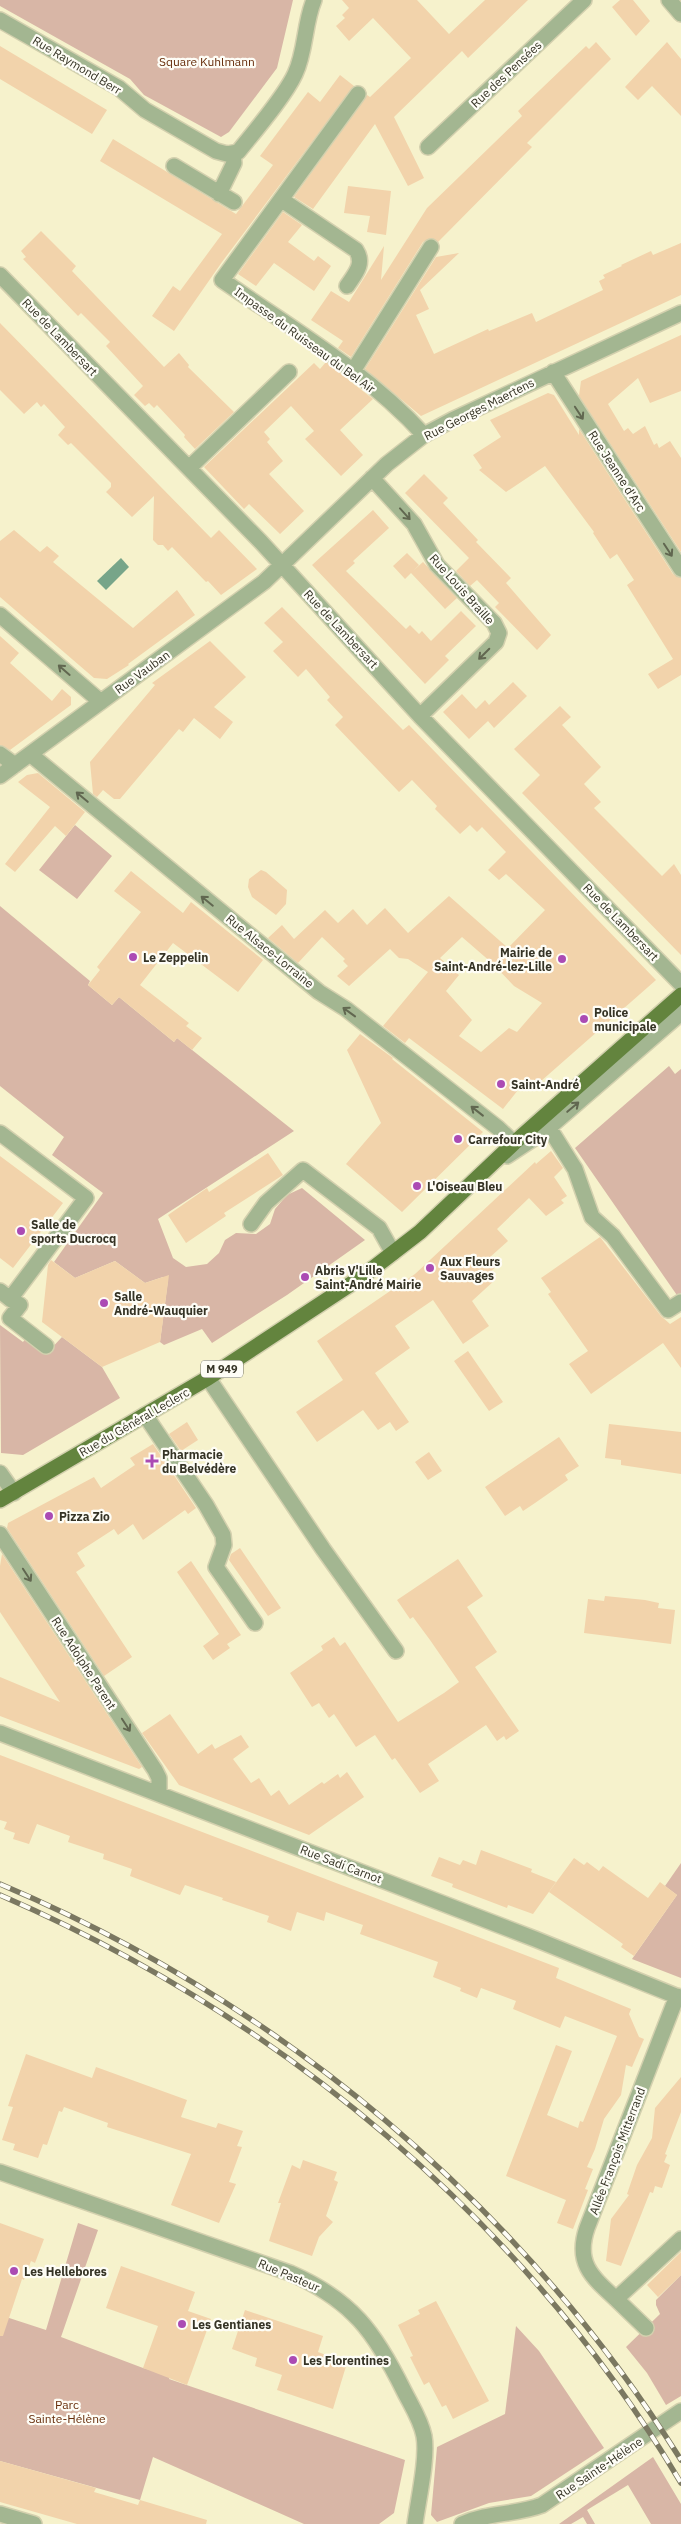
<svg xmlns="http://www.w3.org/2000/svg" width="681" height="2524" font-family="'IBM Plex Sans',sans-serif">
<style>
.green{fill:#d8b6a6}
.water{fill:#77a589}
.building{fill:#f2d3ab;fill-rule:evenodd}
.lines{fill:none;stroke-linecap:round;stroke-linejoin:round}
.minor-casing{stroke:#d3d0ae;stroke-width:18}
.major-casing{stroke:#d3d0ae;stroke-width:18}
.minor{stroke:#a3b691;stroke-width:15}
.major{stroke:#63843e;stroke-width:15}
.rail-casing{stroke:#7b7861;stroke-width:5.5}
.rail{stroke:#fefdf6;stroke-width:4;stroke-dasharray:11;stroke-linecap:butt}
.oneway{stroke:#616750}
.poi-dot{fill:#ab4bb4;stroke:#fefdf6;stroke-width:2}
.labels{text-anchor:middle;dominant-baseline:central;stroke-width:4.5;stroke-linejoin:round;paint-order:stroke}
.shield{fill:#fefdf6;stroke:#717064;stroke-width:1}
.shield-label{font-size:11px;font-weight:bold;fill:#353325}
.park-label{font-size:12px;fill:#662d0a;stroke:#fefdf6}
.street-label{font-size:12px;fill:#353325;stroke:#fefdf6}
.poi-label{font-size:12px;font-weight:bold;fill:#353325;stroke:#fefdf6;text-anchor:start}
</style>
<rect width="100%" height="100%" fill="#f6f2cc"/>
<!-- green -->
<path class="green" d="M0,0H293L277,68L229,132L221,137L144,95L130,79L0,6Z
M75,825L112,856L77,899L39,870Z
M0,906L90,981L88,985L112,1005L119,997L174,1042L177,1038L294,1131L158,1219L173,1258L186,1267L207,1264L219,1253L225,1240L236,1233L256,1234L270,1224L275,1209L287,1195L302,1188L365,1240L287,1295L212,1343L202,1329L164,1345L160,1342L168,1280L163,1277L145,1283L115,1261L75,1278L54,1262L103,1193L52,1155L64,1137L0,1086Z
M669,1066L675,1074L681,1069V1301L575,1148Z
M0,1325L23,1342L26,1338L47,1353L62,1337L102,1367L120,1398L23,1455L1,1453Z
M681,1863V1978L632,1959L677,1895L665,1886Z
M78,2223L98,2230L61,2337L143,2368L170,2375L169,2379L405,2460L394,2513L379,2524H304L153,2457L140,2500L0,2461V2315L46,2330Z
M681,2275V2396L666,2405L647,2373L626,2347L660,2314L656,2305V2300Z
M516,2326L539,2351L604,2448L531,2496L489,2503L437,2522L431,2515L437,2447L505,2414Z
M653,2457L681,2504V2524H651L628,2485L587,2510L595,2524H587L583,2517L571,2524H559Z"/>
<!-- water -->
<path class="water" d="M121,558L129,567L106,590L97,581Z"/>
<!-- building -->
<path class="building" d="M342,0H417L449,34L485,0H528L468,58L462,51L394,117L424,178L408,186L375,124L313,209L294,197L367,95L370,97L411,58L373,18L349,41L336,26L345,18L342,15L349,8Z
M620,0H633L650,21L636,36L612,7Z
M596,42L611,59L527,143L532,147L438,242L431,238L423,242L351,357L338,348L343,341L311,320L331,291L349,302L384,246L381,280L427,208L522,116L518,111L586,46L589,49Z
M667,42L681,59V116L652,86L638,100L625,87Z
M0,46L107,110L92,134L0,79Z
M340,75L354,86L222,262L174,331L152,316L173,286L180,291L222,234L100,161L113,139L236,214L273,165L260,156L308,92L320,102Z
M348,186L391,191L386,235L367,232L370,216L344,213Z
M283,212L302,225L288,242L314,261L318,256L331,266L314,291L274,263L256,286L238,274Z
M41,231L76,266L72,271L164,367L179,353L189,365L188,367L234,412L195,449L184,437L185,435L157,405L154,408L149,403L145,406L134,395L143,386L106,346L110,342L81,313L78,316L23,259L26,257L21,251Z
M681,243V295L421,416L365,369L436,257L459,253L420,290L429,309L416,315L434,354L488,329L489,331L532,313L536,322L603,290L599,281L605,278L603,275L622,266L621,265L651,251L653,255Z
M0,323L211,538L219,530L257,569L221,595L208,581L206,582L172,547L168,551L163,545H158L153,540L154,496L132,517L106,492L111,487V483L71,443L68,445L58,435L65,427L44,404L41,407L37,402L24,414L0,390Z
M681,335V391L650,403L638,378L608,404L624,431L628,428L633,434L645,426L654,445L657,443L659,448L670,441L681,458V552L579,396L581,381Z
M326,362L373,399L340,430L363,455L341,476L305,439L314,431L291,406L264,432L270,439L267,442L283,461L269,474L304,511L280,534L249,504L244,509L204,467L314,363L320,369Z
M548,393L554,395L579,435V429L673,574L681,578V675L658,689L648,674L673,659L627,585L634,580L617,554L610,559L593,533L594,532L545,466L506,492L479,470L482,468L473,455L501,437L490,420Z
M424,474L448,498L443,503L478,540L476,542L511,578L506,583L551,635L537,650L495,607L499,603L477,580L470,586L456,571L469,558L405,493Z
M373,510L389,528L353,561L355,563L346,571L350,575L406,629L410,625L419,634L422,631L431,641L461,611L476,626L445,656L449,660L425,684L312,565Z
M14,530L40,552L47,546L59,556L53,562L133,628L177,590L195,615L128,664L129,665L107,679L94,678L0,597V541Z
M407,553L419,565L413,571L423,562L457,598L445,609L411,573L405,579L393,566Z
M282,607L403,730L409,725L656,980L532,1089L525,1081L503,1109L409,1038L405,1043L383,1026L428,972L408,959L399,958L390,949L349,986L337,976L348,966L343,961L345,959L322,937L298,963L268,938L282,925L294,939L325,910L338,923L353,909L367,925L385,908L408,933L449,896L508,948L545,910L506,874L499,880L488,870L506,852L482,827L477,832L470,825L460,834L435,809L437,806L412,780L399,792L335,725L343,717L327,700L330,697L306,669L298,677L273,651L283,642L264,623ZM462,937L492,963L514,986L542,1003L517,1032L509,1028L481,1052L459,1036L472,1020L446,991L459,975L440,958Z
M0,636L19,653L10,663L52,701L62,689L71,697V705L10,750L0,745Z
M210,641L246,677L214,707L233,722L220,739L194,718L183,732L179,729L120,799H114L103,790L97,797L93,794L90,762L155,685L152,683Z
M513,682L527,696L494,728L488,721L469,739L443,712L462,694L476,709L485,700L489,705Z
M560,706L571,717L562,725L601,767L584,784L601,802L594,808L662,876L674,864L681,875V955L522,793L540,775L514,749Z
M38,773L85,812L66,836L55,826L15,872L5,864L50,807L18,782L27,775Z
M261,870L266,872L287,890L286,904L276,915L252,897L248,887L249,879Z
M131,871L183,913L191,902L263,960L238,992L173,943L140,985L189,1023L186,1026L202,1038L192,1050L177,1038L174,1042L119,997L112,1005L88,985L100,970L97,967L141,912L114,891Z
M360,1034L393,1058L392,1059L483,1132L402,1212L346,1164L381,1123L347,1050Z
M551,1151L563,1168L554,1177L567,1196L561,1200L564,1203L546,1216L529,1198L497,1229L508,1241L489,1258L497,1266L490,1272L496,1279L472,1301L489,1326L463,1344L433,1300L395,1326L410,1348L375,1373L409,1422L396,1431L390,1422L378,1430L363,1410L317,1442L296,1412L343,1380L317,1341L415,1274L535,1162L536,1164Z
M268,1153L283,1175L224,1213L226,1216L186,1243L168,1215L207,1188L209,1192Z
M0,1156L63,1203L13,1268L0,1258Z
M600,1237L661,1316L670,1324L681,1317V1368L663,1343L591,1394L569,1364L588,1351L548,1294L551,1292L541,1278Z
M51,1260L75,1278L115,1261L145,1283L169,1275L160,1342L102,1367L42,1322L48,1265Z
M468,1351L503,1402L489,1411L454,1361Z
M187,1422L198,1440L181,1451L169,1434Z
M609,1424L681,1432V1474L621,1465V1460L605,1458Z
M559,1437L579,1466L565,1475L568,1480L535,1503L523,1511L520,1506L505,1516L485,1487Z
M153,1444L196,1508L188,1514L185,1510L143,1540L133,1524L118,1535L114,1529L77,1553L85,1566L76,1572L132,1657L104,1676L7,1528L8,1523L94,1477L101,1488L135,1465L130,1458Z
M429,1452L442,1471L428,1480L415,1462Z
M240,1548L281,1608L268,1616L229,1560L231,1554Z
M2,1554L142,1767L139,1769L0,1716V1677L60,1702L0,1612V1566Z
M458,1559L483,1596L467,1607L497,1652L475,1667L519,1731L506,1740L504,1736L497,1741L486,1725L428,1764L439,1781L420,1793L395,1758L392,1760L375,1735L356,1747L334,1714L329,1718L319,1703L312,1707L290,1673L323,1650L321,1646L334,1637L340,1646L345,1642L398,1722L444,1693L459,1682L430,1640L413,1617L410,1619L397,1600Z
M191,1561L241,1635L227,1644L230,1648L213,1660L203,1646L219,1634L177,1572Z
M605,1596L645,1600L659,1603L658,1608L675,1610L671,1644L584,1633L588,1599L604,1601Z
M170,1714L198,1754L212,1744L215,1749L241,1735L249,1747L233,1759L251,1783L259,1778L271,1796L279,1790L289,1805L322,1782L324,1784L338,1774L340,1778L347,1772L364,1797L309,1835L179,1785L142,1733Z
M0,1755L559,1968L556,1978L631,2009L629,2014L639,2037L644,2039L632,2067L626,2065L621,2095L604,2119L595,2149L587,2167L593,2169L585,2189L588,2190L573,2229L557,2223L566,2200L506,2176L556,2045L572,2051L547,2115L578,2128L580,2121L583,2122L617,2036L565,2016L560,2028L513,2009L516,2001L481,1988L477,1998L460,1991L461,1988L433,1977L438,1962L360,1934L363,1925L326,1912L324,1921L297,1912L291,1931L267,1922L269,1916L222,1900L223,1898L185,1885L180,1895L130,1876L132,1869L103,1859L104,1854L68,1842L70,1836L37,1824L29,1844L13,1839L15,1833L4,1829L7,1822L0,1820Z
M481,1850L532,1869L531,1872L556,1882L533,1914L508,1905L507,1908L452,1887L453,1884L431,1876L439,1857L460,1865L463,1860L476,1865Z
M574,1858L584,1865L587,1862L599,1871L603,1866L648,1898L660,1882L677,1895L634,1956L621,1947L623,1944L549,1892Z
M26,2054L92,2078L96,2067L187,2100L181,2117L216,2128L218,2123L243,2131L237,2146L242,2147L229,2182L236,2184L219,2223L171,2205L191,2154L107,2127L108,2123L64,2107L62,2112L59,2111L47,2145L43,2144L38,2158L13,2150L15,2144L2,2140L13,2107L8,2106Z
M681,2077V2112L665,2154L667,2155L664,2162L670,2165L662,2188L655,2186L653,2193L650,2192L621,2266L606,2261L611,2219L629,2195L627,2194L637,2165L652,2138L655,2108Z
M303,2160L337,2172L334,2180L338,2182L326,2216L333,2222L319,2237L312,2256L269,2241L281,2203H278L292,2165L300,2169Z
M0,2223L44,2239L35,2263L31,2261L24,2280L22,2279L3,2336H0Z
M681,2252V2275L658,2297L647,2285Z
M121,2266L195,2292L188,2311L211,2319L187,2385L143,2368L158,2326L106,2308Z
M436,2301L489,2401L453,2419L446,2405L442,2407L429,2382L424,2385L410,2357L413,2356L398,2325L420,2314L418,2310Z
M245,2310L323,2336L318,2352L347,2363L333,2409L277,2390L282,2375L255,2366L257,2358L232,2349Z
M0,2461L96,2488L94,2492L138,2505L140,2500L207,2520L206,2524H77L0,2502Z"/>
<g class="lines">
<defs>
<path id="minor" d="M669,0L681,14
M0,20L119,88L145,110L216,151L227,154L238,152C254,132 285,96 295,74C306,51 304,24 314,0
M358,94L222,280C291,328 367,372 424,435
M428,147L584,0
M174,166L234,202
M219,194L234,163L233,154
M282,200L356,250C365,264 355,274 347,286
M0,275L261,542L420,716L681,984
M353,371L431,247
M553,372L681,569
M189,468L289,372
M372,478L414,524L437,565L494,623L499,633L496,642L420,716
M0,615L101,702
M0,754L15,765
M30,754L319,992L346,1009L498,1128L514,1143
M0,776L264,582L387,464L424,435L452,420L681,313
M543,1118L575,1169L592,1217L613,1236L668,1310L681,1302
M0,1133L86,1198L10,1299L0,1291
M507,1156L545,1131L681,1013
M251,1224L266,1203L303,1170L379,1228L393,1253
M10,1299L20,1305L10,1318L46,1346
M208,1378L323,1549L396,1651
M145,1415L206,1505L223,1535L224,1545L216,1567L255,1623
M0,1473L14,1493
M0,1534L155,1770L159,1778V1794
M0,1733L535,1939L681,1998
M677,1996L587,2228C575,2263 592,2277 616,2299L681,2239
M0,2172L290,2273C352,2300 375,2332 404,2391C411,2405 421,2420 424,2436C428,2458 418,2501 415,2524
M616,2299L646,2328
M0,2514L34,2524
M462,2524C488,2512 516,2515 542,2505L681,2411"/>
<path id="major" d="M0,1500L208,1378L363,1276L420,1232L514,1143L681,995"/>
</defs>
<!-- minor casing -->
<use href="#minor" class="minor-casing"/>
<!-- major casing -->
<use href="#major" class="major-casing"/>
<!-- minor -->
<use href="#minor" class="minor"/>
<!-- major -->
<use href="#major" class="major"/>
<defs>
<path id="rail" d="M0,1884C279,2002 520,2203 681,2460
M0,1895C279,2016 525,2220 681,2483"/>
</defs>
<!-- rail casing -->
<use href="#rail" class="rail-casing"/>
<!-- rail -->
<use href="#rail" class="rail"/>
</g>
<!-- one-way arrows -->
<defs><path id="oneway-shaft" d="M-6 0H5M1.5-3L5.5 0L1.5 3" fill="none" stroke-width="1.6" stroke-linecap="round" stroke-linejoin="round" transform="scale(1.25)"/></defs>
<g class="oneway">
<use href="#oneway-shaft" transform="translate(579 413) rotate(57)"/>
<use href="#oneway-shaft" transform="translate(405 514) rotate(48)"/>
<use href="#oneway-shaft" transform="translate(668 550) rotate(57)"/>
<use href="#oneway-shaft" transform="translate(484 654) rotate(135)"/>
<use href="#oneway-shaft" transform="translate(64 670) rotate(-139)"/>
<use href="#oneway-shaft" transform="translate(82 797) rotate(-140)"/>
<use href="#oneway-shaft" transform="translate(207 901) rotate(-141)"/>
<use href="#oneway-shaft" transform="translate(349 1012) rotate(-144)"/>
<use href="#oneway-shaft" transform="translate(573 1107) rotate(-40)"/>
<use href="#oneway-shaft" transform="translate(477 1111) rotate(-142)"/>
<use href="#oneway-shaft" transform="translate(27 1575) rotate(57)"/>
<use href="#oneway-shaft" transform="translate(126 1725) rotate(57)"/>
</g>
<!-- markers -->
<g class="poi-dot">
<circle cx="133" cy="957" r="5"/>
<circle cx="562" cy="959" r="5"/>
<circle cx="584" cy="1019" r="5"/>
<circle cx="501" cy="1084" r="5"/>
<circle cx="458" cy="1139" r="5"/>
<circle cx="417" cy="1186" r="5"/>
<circle cx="21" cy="1231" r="5"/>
<circle cx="430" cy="1268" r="5"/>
<circle cx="305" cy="1277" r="5"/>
<circle cx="104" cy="1303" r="5"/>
<path d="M149.5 1453.5h5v5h5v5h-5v5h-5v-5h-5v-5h5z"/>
<circle cx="49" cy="1516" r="5"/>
<circle cx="14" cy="2271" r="5"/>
<circle cx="182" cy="2324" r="5"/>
<circle cx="293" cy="2360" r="5"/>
</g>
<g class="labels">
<!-- shield labels -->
<rect class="shield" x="201" y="1360.5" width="42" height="17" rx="4"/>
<g class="shield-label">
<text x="222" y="1369">M 949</text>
</g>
<!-- park labels -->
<g class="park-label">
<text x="207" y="61">Square Kuhlmann</text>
<text x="67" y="2404">Parc<tspan x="67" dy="14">Sainte-Hélène</tspan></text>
</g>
<!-- street labels -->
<g class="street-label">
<text transform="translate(77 65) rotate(31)">Rue Raymond Berr</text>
<text transform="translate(506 74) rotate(-43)">Rue des Pensées</text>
<text transform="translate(60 337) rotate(46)">Rue de Lambersart</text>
<text transform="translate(305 340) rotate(36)">Impasse du Ruisseau du Bel Air</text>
<text transform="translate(479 409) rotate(-27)">Rue Georges Maertens</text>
<text transform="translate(617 471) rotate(57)">Rue Jeanne d'Arc</text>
<text transform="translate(462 589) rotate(48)">Rue Louis Braille</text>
<text transform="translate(341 629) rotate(47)">Rue de Lambersart</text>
<text transform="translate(142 672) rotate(-36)">Rue Vauban</text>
<text transform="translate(621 922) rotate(46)">Rue de Lambersart</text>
<text transform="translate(270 951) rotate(39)">Rue Alsace-Lorraine</text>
<text transform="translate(134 1422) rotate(-30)">Rue du Général Leclerc</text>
<text transform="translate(84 1663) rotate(57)">Rue Adolphe Parent</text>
<text transform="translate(341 1864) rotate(21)">Rue Sadi Carnot</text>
<text transform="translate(617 2151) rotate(-69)">Allée François Mitterrand</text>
<text transform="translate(289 2275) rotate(23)">Rue Pasteur</text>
<text transform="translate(599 2468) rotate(-34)">Rue Sainte-Hélène</text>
</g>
<!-- poi labels -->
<g class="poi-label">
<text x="552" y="952" text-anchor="end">Mairie de<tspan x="552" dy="14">Saint-André-lez-Lille</tspan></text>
<text x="143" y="957">Le Zeppelin</text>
<text x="594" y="1012">Police<tspan x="594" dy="14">municipale</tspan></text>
<text x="511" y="1084">Saint-André</text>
<text x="468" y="1139">Carrefour City</text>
<text x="427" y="1186">L'Oiseau Bleu</text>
<text x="31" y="1224">Salle de<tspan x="31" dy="14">sports Ducrocq</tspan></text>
<text x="440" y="1261">Aux Fleurs<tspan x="440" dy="14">Sauvages</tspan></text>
<text x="315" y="1270">Abris V'Lille<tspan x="315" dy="14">Saint-André Mairie</tspan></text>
<text x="114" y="1296">Salle<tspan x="114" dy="14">André-Wauquier</tspan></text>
<text x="162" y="1454">Pharmacie<tspan x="162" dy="14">du Belvédère</tspan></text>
<text x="59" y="1516">Pizza Zio</text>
<text x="24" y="2271">Les Hellebores</text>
<text x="192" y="2324">Les Gentianes</text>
<text x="303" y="2360">Les Florentines</text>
</g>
</g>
</svg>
